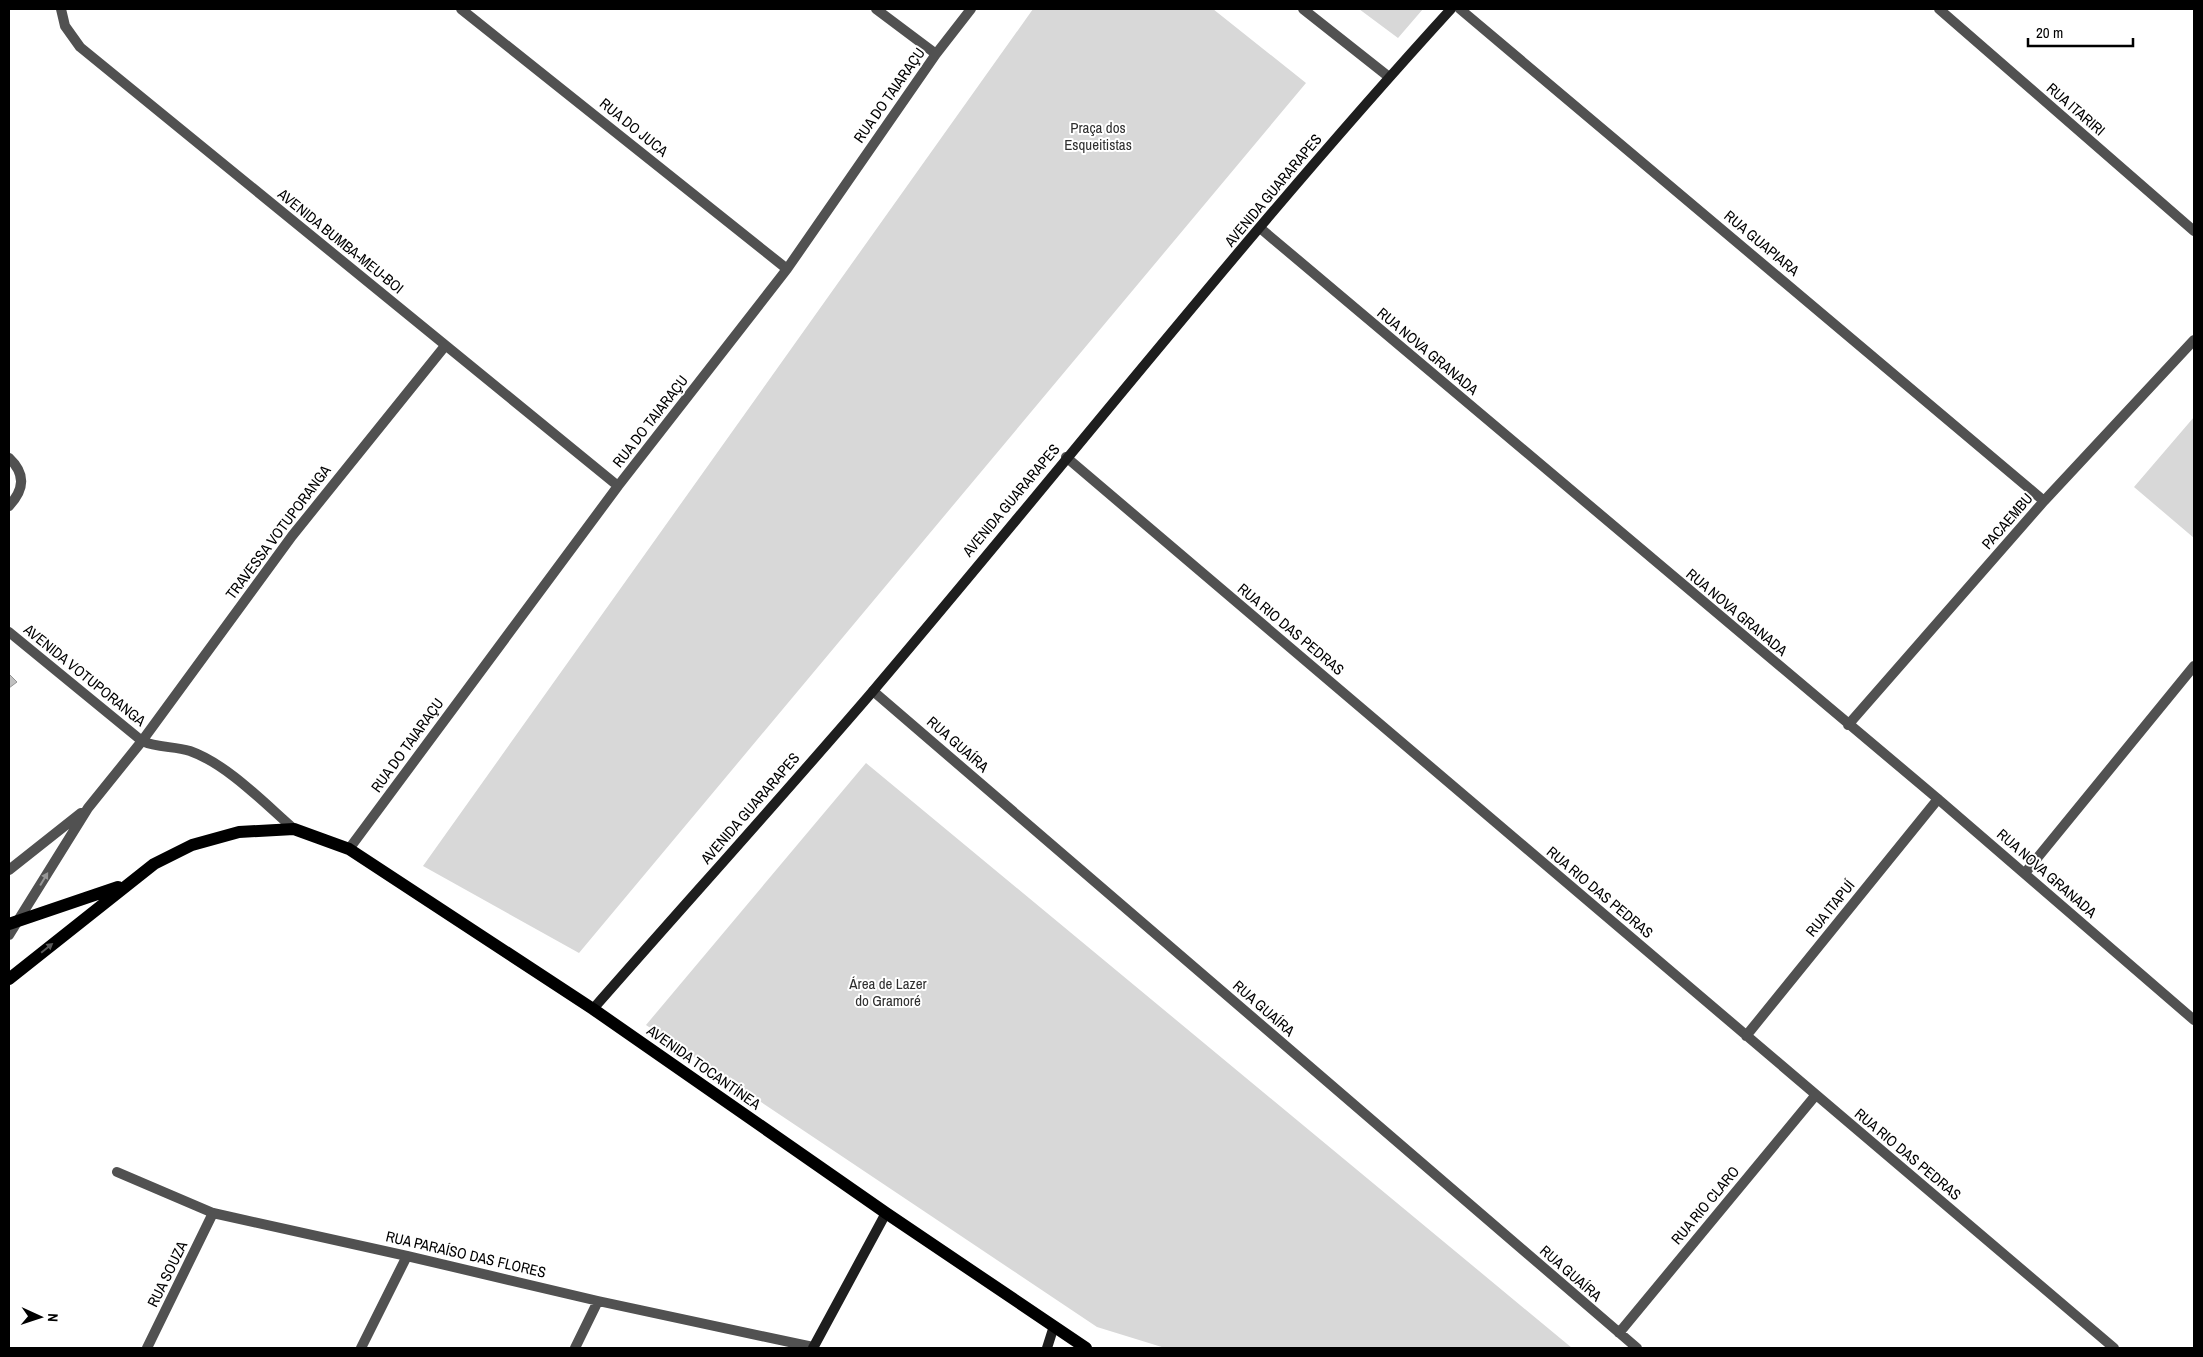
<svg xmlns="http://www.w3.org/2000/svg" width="2203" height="1357" font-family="'Archivo Narrow',sans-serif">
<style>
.green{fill:#d8d8d8}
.building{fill:#c0c0c0;stroke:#959595}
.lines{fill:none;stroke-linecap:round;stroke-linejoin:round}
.lane{stroke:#515151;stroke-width:10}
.street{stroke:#515151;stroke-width:10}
.secondary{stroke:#1e1e1e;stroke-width:10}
.primary{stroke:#000;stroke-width:12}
.oneway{fill:#979797}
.oneway2{fill:#595959}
.labels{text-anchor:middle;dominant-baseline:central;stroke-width:4;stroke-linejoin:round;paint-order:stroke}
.street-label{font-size:15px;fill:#000;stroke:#fff}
.park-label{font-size:15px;fill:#2f2f2f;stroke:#fff}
</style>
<rect width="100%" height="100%" fill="#fff"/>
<!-- green -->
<path class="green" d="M1033,9H1213L1306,83L579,953L423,866Z
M1359,9H1423L1398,38Z
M2194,417V538L2134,487Z
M866,763L1572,1348H1165L1097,1327L646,1025Z"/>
<!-- building -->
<path class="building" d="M9,674L17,682L9,688Z"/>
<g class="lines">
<!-- lane -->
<path class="lane" d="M9,458C26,474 24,490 9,506"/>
<!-- street -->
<path class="street" d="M61,9L65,26L80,47L618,486
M461,9L787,269
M876,9L936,54
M1303,9L1389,77
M1460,9L2044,501
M1939,9L2194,231
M1260,228L1938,799L2194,1020
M1066,457L2114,1348
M9,632L142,741C157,748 174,746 190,751C227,764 264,803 294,829
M873,691L1637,1348
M1848,725L2044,501L2194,340
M349,849L618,486L787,269L936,54L971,9
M9,870L81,813
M2025,873L2194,666
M9,935L88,808L142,741L292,536L445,346
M1746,1036L1938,799
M117,1172L213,1213L407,1256L598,1301L813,1347
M1619,1333L1815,1096
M147,1348L213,1213
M361,1348L407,1256
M575,1348L598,1301"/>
<!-- secondary -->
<path class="secondary" d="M593,1009C686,903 781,798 873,691C1066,464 1250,229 1451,9
M813,1348L886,1213
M1047,1348L1054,1326"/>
<!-- primary -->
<path class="primary" d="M9,924L118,887
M9,979L154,864L192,845L239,832L294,829L349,849L593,1009L886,1213L1086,1348"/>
</g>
<!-- one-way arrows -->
<defs><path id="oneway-solid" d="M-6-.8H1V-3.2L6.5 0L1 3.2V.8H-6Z" transform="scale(1.25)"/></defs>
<use class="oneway" href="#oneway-solid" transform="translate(44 879) rotate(-59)"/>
<use class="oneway2" href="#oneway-solid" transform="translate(47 948) rotate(-39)"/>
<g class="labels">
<!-- street labels -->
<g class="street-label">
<text transform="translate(889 95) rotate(-55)">RUA DO TAIARAÇU</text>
<text transform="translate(2076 109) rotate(41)">RUA ITARIRI</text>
<text transform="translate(634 127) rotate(39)">RUA DO JUCA</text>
<text transform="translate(1273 190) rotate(-50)">AVENIDA GUARARAPES</text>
<text transform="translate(341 241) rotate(39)">AVENIDA BUMBA-MEU-BOI</text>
<text transform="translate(1762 243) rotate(40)">RUA GUAPIARA</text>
<text transform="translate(1428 351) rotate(40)">RUA NOVA GRANADA</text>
<text transform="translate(650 421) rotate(-52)">RUA DO TAIARAÇU</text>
<text transform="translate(1011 500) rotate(-50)">AVENIDA GUARARAPES</text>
<text transform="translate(2007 521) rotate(-49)">PACAEMBU</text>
<text transform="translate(278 532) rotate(-53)">TRAVESSA VOTUPORANGA</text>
<text transform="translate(1737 612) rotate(40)">RUA NOVA GRANADA</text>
<text transform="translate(1291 629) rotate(40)">RUA RIO DAS PEDRAS</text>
<text transform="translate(85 675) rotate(39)">AVENIDA VOTUPORANGA</text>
<text transform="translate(958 744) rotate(41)">RUA GUAÍRA</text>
<text transform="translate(407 745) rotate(-54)">RUA DO TAIARAÇU</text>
<text transform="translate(750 808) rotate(-49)">AVENIDA GUARARAPES</text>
<text transform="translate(2047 873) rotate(41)">RUA NOVA GRANADA</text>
<text transform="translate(1600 892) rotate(40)">RUA RIO DAS PEDRAS</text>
<text transform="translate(1830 908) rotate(-51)">RUA ITAPUÍ</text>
<text transform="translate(1264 1008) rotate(41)">RUA GUAÍRA</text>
<text transform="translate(704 1067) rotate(35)">AVENIDA TOCANTÍNEA</text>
<text transform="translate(1908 1154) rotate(40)">RUA RIO DAS PEDRAS</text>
<text transform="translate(1705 1205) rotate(-50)">RUA RIO CLARO</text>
<text transform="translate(466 1254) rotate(13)">RUA PARAÍSO DAS FLORES</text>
<text transform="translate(1571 1273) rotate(41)">RUA GUAÍRA</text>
<text transform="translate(167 1274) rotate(-64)">RUA SOUZA</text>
</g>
<!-- park labels -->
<g class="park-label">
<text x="1098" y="127">Praça dos<tspan x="1098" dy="17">Esqueitistas</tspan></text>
<text x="888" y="983">Área de Lazer<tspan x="888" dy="17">do Gramoré</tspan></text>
</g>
</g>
<!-- border -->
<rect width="2203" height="1357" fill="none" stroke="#000000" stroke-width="20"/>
<!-- north arrow -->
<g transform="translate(40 1317) rotate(93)" stroke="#ffffff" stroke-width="4" paint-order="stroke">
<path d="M0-4L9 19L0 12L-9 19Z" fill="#000000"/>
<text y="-8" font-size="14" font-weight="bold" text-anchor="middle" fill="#000000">N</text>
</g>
<!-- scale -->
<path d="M2028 38v8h105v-8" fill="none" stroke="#000000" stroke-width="2.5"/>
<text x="2036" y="38" font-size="15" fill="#000000" stroke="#ffffff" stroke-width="4" paint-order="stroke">20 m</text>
</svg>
